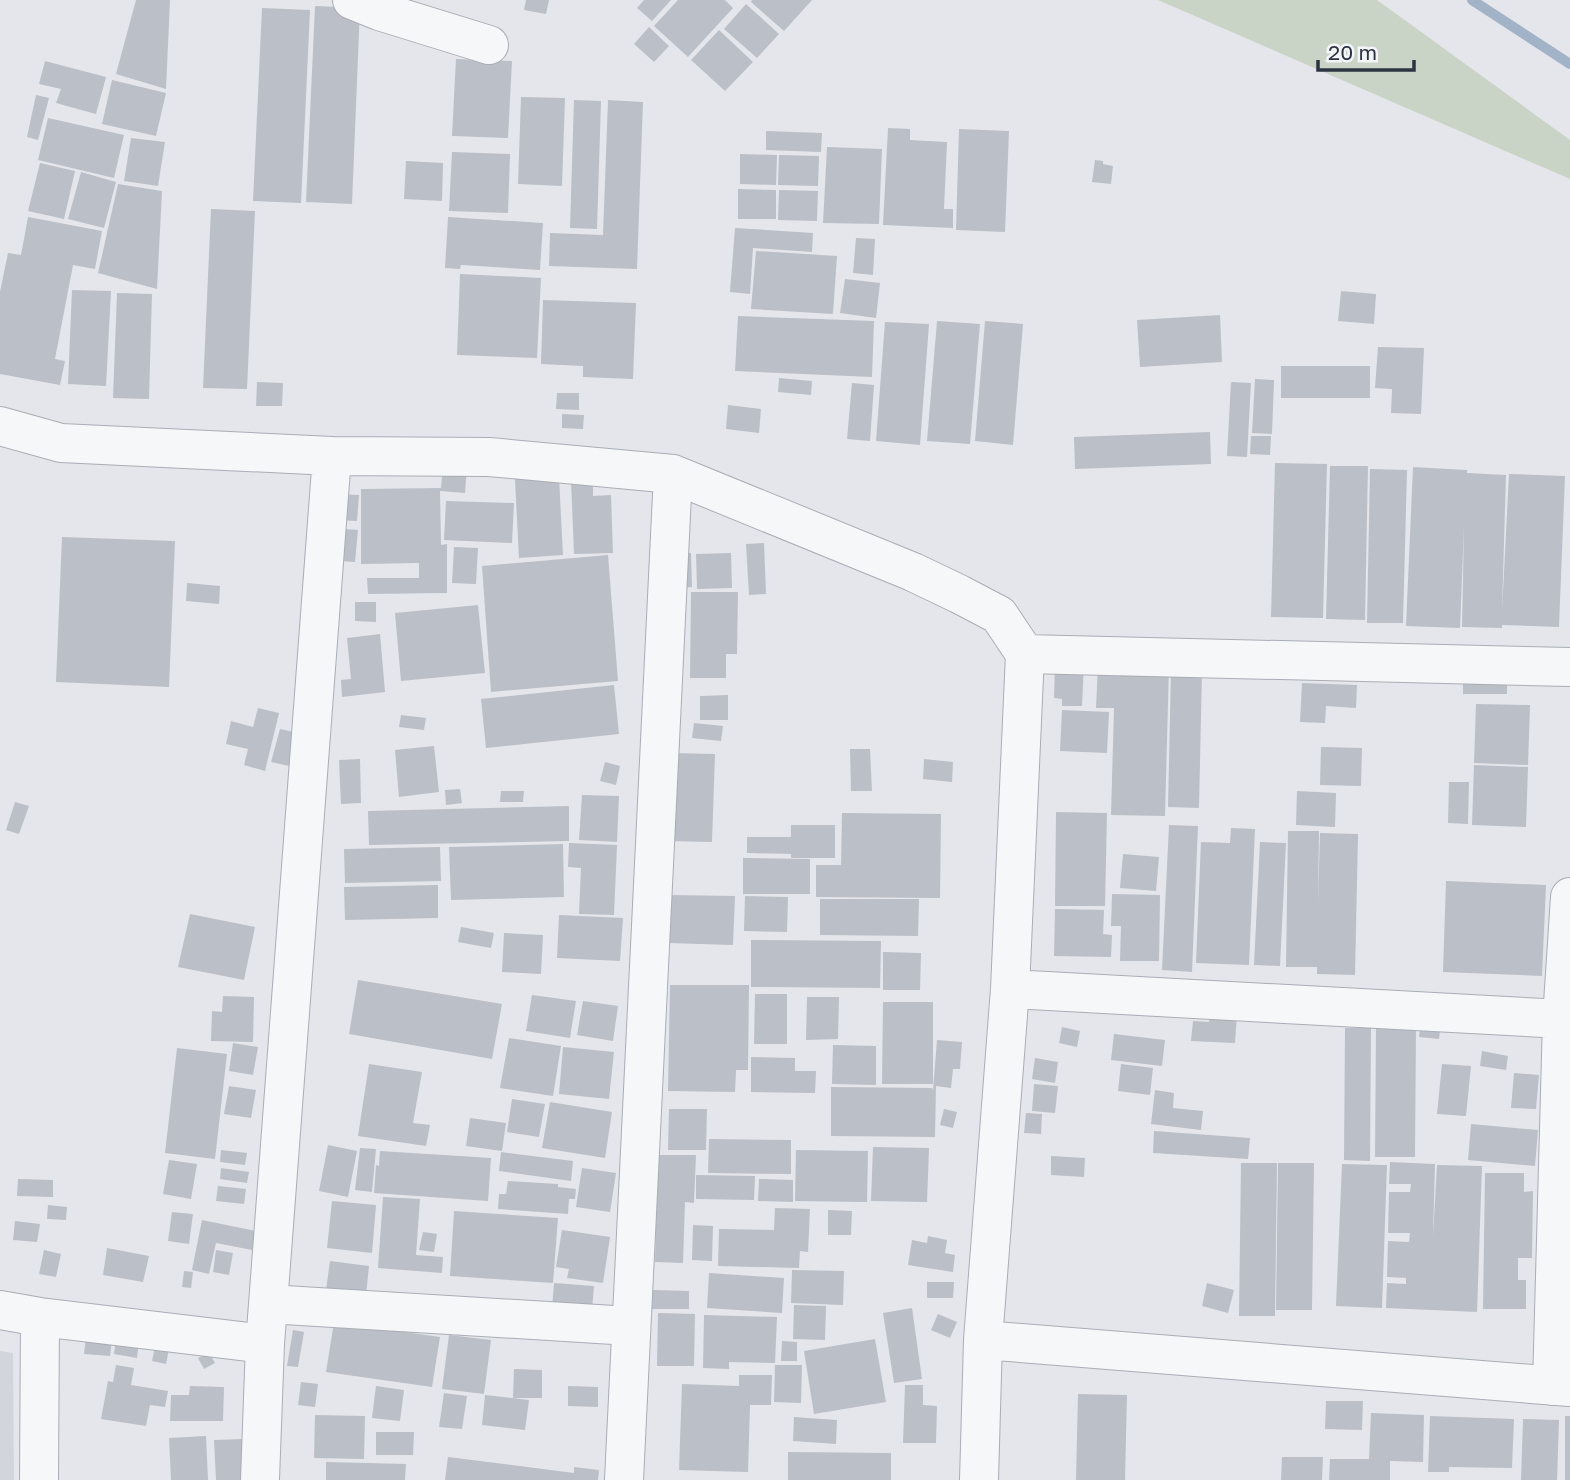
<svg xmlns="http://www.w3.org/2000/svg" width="1570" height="1480" font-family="'Golos Text',sans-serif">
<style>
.built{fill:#d2d5dc}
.green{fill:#c9d4c6}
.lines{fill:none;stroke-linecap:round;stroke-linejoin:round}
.stream{stroke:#a2b3c7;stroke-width:10}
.building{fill:#bbbfc7}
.minor-casing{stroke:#a9adb5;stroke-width:40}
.minor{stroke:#f6f7f9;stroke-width:38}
</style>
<rect width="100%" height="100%" fill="#e4e6eb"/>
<!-- built -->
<path class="built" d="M0,1351L13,1353L14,1480H0Z"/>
<!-- green -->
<path class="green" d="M1158,0H1377L1570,140V179Z"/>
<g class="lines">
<!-- stream -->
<path class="stream" d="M1472,0L1570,64"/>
</g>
<!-- building -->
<path class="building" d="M136,0H170L166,89L116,74Z
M526,0H549L546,14L524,10Z
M644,0H671L652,21L637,8Z
M678,0H725L733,8L688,57L654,26Z
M752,0H812L784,31L751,2Z
M746,4L779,34L757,58L724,29Z
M315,6L360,8L352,204L306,202Z
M262,8L310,10L301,203L253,201Z
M649,27L669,46L654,62L634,44Z
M719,30L753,62L725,91L691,60Z
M456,59L512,61L508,138L452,136Z
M45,61L106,77L96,114L56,103L61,89L39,84Z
M112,80L166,93L156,136L102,124Z
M36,95L49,98L38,140L27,137Z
M521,97L565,98L562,186L518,184Z
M574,100L601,101L597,229L570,228Z
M608,100L643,102L637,269L549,266L550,233L603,235Z
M48,118L124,135L114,178L38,160Z
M888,128L910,129V140L947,142L944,209H953V228L883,225Z
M959,129L1009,131L1005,232L956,230Z
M766,131L822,133L821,152L766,150Z
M131,138L165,142L158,186L124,181Z
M827,147L882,149L879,224L823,223Z
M452,152L510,154L508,213L449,211Z
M740,154L777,155L776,185L740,184Z
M779,155L819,156L818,186L778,185Z
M1095,160L1103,161V164L1113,166L1111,184L1092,182Z
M406,161L443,163L442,201L404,199Z
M40,163L75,171L64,219L28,211Z
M81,172L116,182L104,228L68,219Z
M118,184L162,191L157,289L98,273Z
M738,189L776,190V219H738Z
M779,190L818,191L817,221L778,220Z
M211,209L255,211L247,389L203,388Z
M28,217L102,231L95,269L73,265L55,359L65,361L60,385L0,374V292L8,253L21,255Z
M448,217L543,223L540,270L461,265L460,269L445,268Z
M735,228L813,233L812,252L753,248L750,294L730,292Z
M856,238L875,239L873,275L853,273Z
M756,251L837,256L833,314L751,309Z
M460,274L541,278L537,358L457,355Z
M845,279L880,283L876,318L840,313Z
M72,290L111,291L106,386L68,384Z
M1341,291L1376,294L1374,324L1338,321Z
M117,293L152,294L149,399L113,398Z
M543,300L636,303L633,379L583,377V366L541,364Z
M1220,315L1222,362L1140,367L1137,320Z
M738,316L874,321L872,377L735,371Z
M937,321L980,324L970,444L927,441Z
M985,321L1023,324L1013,445L975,441Z
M885,322L929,324L920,445L876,441Z
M1378,347L1424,348L1421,414L1391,413L1392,389L1375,388Z
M1281,366H1370V398H1281Z
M779,378L812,381L811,395L778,392Z
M1255,379L1274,380L1272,434L1252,433Z
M257,382L283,383L282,406H256Z
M1231,382L1251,383L1247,457L1227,456Z
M852,383L874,385L870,441L847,439Z
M557,393H579V410L556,409Z
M728,405L761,409L759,433L726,429Z
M562,414L584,415L583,429L562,428Z
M1210,432L1211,464L1075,469L1074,437Z
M1251,436H1271L1270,455L1250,454Z
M443,463L467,465L465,493L440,491L441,545L447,544V593L368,594L367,578H419V563L361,564V489L441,488Z
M1275,463L1327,464L1323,618L1271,617Z
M1330,466H1368L1365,620L1326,619Z
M1413,467L1467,470V473L1506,475L1502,611L1509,474L1565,476L1559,627L1502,625V628L1462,627L1464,526L1460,628L1406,626Z
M1370,469L1407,470L1403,623H1367Z
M559,477L563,555L519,558L515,479Z
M571,481H593V496L611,495L613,553L574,554Z
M337,494L359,495L357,521L335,520Z
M446,501L514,503L512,543L444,540Z
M343,529L358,530L355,562L341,561Z
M62,537L175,541L169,687L56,682Z
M764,543L766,594L749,595L746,544Z
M454,547L478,548L476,584L452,583Z
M678,553H691L692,587L679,588Z
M731,553L732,588L697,589L696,554Z
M608,555L618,681L491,692L482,566Z
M187,583L220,586L219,604L186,601Z
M691,592H738L737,654H726V678H690Z
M355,602H376V622L355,621Z
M478,605L485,673L401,681L395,613Z
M380,634L385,692L342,697L341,680L351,679L347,638Z
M1055,664H1084L1082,706H1062V699L1054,698Z
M1098,665L1169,666L1165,816L1111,815L1114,708H1096Z
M1171,670H1202L1199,808L1168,807Z
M1463,673H1507V694H1463Z
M1302,683L1357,685L1356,708L1326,706L1325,723L1300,722Z
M614,685L619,734L486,748L481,699Z
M728,695V720H700V696Z
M1476,704L1530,705L1528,765L1474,763Z
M258,708L279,713L265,771L244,765L248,749L226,744L231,721L253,727Z
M1062,710L1109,712L1107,753L1060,751Z
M401,715L426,718L424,730L399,727Z
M694,723L723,726L721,741L692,738Z
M280,729L303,734L294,767L271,762Z
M434,746L439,792L399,797L395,750Z
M1321,747L1362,748L1361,786L1320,785Z
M850,749H870L872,791H851Z
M670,753L715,754L712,842L668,841Z
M360,759L361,803L341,804L339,760Z
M924,759L953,762L952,782L923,779Z
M605,762L620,766L616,785L600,781Z
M1474,765L1528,767L1526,827L1472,825Z
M1449,782H1469L1468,824L1448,823Z
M460,789L462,803L446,805L445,790Z
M501,791H524L523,802H500Z
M1297,791L1336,793L1335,827L1296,825Z
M582,795L619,796L617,842L579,840Z
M15,802L29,806L19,834L6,830Z
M569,806V841L369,845L368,811Z
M1056,812L1107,813L1105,906H1055Z
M842,813L941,814L940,898L816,897V865H841Z
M791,825H835V858H791V854L747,853V837H791Z
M1169,825L1198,826L1192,972L1162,970Z
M1231,828L1255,829L1249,965L1196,963L1201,842L1230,843Z
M1288,831H1319L1318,903L1320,833L1358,834L1355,975L1317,974V967H1286Z
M1260,842L1286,843L1280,966L1254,965Z
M569,843L617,845L614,915L579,914L581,868L568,867Z
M563,844L564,897L451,900L449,847Z
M440,847L441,881L345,883L344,849Z
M1123,854L1159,857L1156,891L1120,888Z
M743,858L810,859V894H743Z
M1446,881L1546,885L1542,976L1443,972Z
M438,885V918L345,920L344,887Z
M1112,894L1160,895L1159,961H1120L1121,926H1111Z
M669,895L735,896L733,945L668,943Z
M745,896L788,897L787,932L744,931Z
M820,899H919L918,936L820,935Z
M1055,909L1104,910L1103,934L1112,935L1111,957L1054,956Z
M190,914L255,927L244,980L178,967Z
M559,915L623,918L620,961L557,958Z
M461,927L494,933L491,948L458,942Z
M504,933L543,935L541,974L502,972Z
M751,940L881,941L880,988L751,987Z
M883,952L921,953L920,990H883Z
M358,980L502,1004L492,1059L349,1034Z
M670,985H749L748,1070H736L735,1092L668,1091Z
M755,994H787V1044H754Z
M532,995L576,1001L570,1038L526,1031Z
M223,996L254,997L253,1042L211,1041L212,1011L222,1012Z
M807,997H839L838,1039L806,1040Z
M583,1001L618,1006L613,1041L577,1035Z
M883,1002H933V1084H882Z
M1210,1011L1237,1013L1235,1043L1191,1041L1193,1021L1209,1022Z
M1421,1021L1441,1022L1439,1039L1419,1037Z
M1062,1027L1080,1031L1077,1047L1059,1043Z
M1376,1027H1416L1415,1157H1375Z
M1345,1028H1371L1370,1161L1344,1160Z
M1114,1034L1165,1040L1162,1066L1111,1060Z
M509,1038L561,1046L553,1096L500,1088Z
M937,1040L962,1042L960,1069H953L951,1088L936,1086L935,1137L831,1136V1087L932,1088L933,1090Z
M233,1043L258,1047L253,1075L229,1071Z
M833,1045L876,1046V1085L832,1084Z
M563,1047L614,1052L609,1099L559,1094Z
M177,1048L227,1054L215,1159L165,1153Z
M1482,1051L1508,1056L1506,1070L1480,1066Z
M751,1057L795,1058V1071H816L815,1093L751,1092Z
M1035,1058L1058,1062L1055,1083L1032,1079Z
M369,1064L422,1072L413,1123L430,1125L426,1146L358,1136Z
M1121,1064L1153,1068L1150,1095L1118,1091Z
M1442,1064L1471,1066L1466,1116L1437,1114Z
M1514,1073L1539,1075L1536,1109L1511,1108Z
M1034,1084L1058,1086L1055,1113L1032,1111Z
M229,1086L256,1090L251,1118L224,1114Z
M1155,1090L1174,1093L1173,1108L1203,1111L1201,1130L1151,1124Z
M512,1099L545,1104L539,1137L507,1132Z
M550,1102L612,1112L605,1158L542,1148Z
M669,1109H707L706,1150H668Z
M944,1109L957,1112L953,1128L940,1125Z
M1026,1113L1042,1114L1041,1134L1024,1133Z
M470,1118L506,1123L502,1151L466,1146Z
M1471,1124L1538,1130L1535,1166L1468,1160Z
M1154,1131L1250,1138L1248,1159L1153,1153Z
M709,1139L791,1140V1174L708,1173Z
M328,1145L357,1151L348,1197L319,1191Z
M873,1147L929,1148L927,1202L871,1201Z
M360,1148L376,1149L372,1192L355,1190Z
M221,1150L247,1153L245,1165L220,1162Z
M796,1150L868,1151L867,1202L795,1201Z
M380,1151L491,1158L488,1201L374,1193L376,1165L379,1166Z
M501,1152L573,1161L571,1181L499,1171Z
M658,1155H696L694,1203L685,1202L683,1263L655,1262Z
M1051,1156L1085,1158L1084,1177L1051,1175Z
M169,1160L197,1164L191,1199L163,1194Z
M1390,1162L1435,1164L1433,1237L1437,1165L1482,1166L1477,1312L1386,1308L1387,1283L1406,1284V1278L1387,1277L1388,1241L1409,1242L1410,1233H1388L1389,1192H1410L1411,1184H1389Z
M1241,1163H1277L1275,1316H1239Z
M1278,1163H1314L1312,1310H1276Z
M1342,1164L1387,1165L1382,1308L1336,1306Z
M221,1168L249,1172L247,1183L220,1179Z
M582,1168L616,1173L610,1212L576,1207Z
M1485,1173H1524V1192L1533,1191L1532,1258H1518V1280H1526V1309H1483Z
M696,1175L755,1176L754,1200L696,1199Z
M18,1179L53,1180V1197L17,1196Z
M759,1179L793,1180V1202L758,1201Z
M508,1181L558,1184V1187L576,1189L575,1199H569L568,1214L498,1209L499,1194H506Z
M218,1186L246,1189L244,1204L216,1201Z
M383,1197L420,1199L416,1255L443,1257L442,1273L378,1268Z
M332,1201L376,1205L372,1253L327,1248Z
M48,1205L67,1207L66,1220L47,1219Z
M775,1208L810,1209L808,1252L800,1251L799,1268L718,1266L719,1229L774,1230Z
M828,1210L852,1211L851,1235H828Z
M454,1211L558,1218L553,1283L450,1276Z
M172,1212L193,1214L189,1244L168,1241Z
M202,1220L256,1231L252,1250L216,1243L209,1274L192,1270Z
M15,1221L40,1224L37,1242L13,1240Z
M693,1225L713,1226L712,1261L692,1260Z
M562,1230L610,1237L603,1283L567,1278L569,1269L556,1267Z
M423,1232L437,1234L434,1252L419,1250Z
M928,1236L947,1240L945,1253L955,1255L953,1272L908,1265L912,1240L927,1243Z
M107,1248L149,1256L143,1282L103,1275Z
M44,1250L61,1254L56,1277L39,1274Z
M216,1250L233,1253L229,1275L213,1272Z
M330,1261L369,1266L366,1295L326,1290Z
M792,1270L844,1271L843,1305L791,1303Z
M184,1271L193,1272L191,1288L182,1287Z
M709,1273L784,1278L782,1313L707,1308Z
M927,1282H954L953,1298H927Z
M554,1283L594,1286L592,1310L552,1308Z
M1207,1283L1234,1290L1228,1313L1202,1306Z
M653,1290L689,1291V1309H652Z
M794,1305L826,1306L825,1340L793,1339Z
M912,1308L922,1379L894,1383L883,1313Z
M658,1313L695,1314L694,1366H657Z
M938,1314L957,1322L950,1338L931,1330Z
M704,1315L777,1317L775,1363L729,1362V1369L703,1368Z
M334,1322L440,1337L432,1387L326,1372Z
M293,1330L304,1332L298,1367L287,1366Z
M449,1335L491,1340L484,1394L442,1389Z
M86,1337L112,1339L110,1356L84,1354Z
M116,1338L139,1342L137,1358L114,1354Z
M875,1339L886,1402L814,1414L804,1351Z
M782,1341L797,1342V1361H781Z
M156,1342L170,1344L166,1364L152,1361Z
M209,1353L215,1363L204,1369L198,1358Z
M116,1365L134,1368L131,1385L168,1391L165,1407L150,1405L146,1426L101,1419L108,1381L113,1382Z
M775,1365H802L801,1403L774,1402Z
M514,1369L542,1370V1398H513Z
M739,1375H772L771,1405H750L748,1472L679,1470L682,1384L739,1386Z
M301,1382L318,1384L315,1407L298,1405Z
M905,1385H923V1405L937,1406L936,1443H903Z
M190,1386L224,1387L223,1421H170L171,1395H189Z
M376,1386L404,1390L400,1421L372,1418Z
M568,1386L598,1387V1407L568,1406Z
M444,1393L467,1396L462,1429L439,1427Z
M1078,1394L1127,1395L1125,1480H1076Z
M485,1395L529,1400L525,1430L482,1425Z
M1326,1401H1363L1362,1430L1325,1429Z
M1371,1413L1424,1415L1423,1462L1390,1461V1480H1329L1330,1459H1369Z
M315,1415L365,1416L364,1459L314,1458Z
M1430,1416L1514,1419L1512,1468L1449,1467V1472H1428Z
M1565,1416H1570V1480H1565Z
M794,1417L837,1420L836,1444L793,1441Z
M1523,1419L1559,1420L1557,1480H1521Z
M376,1432H414L413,1455H376Z
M206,1436L208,1480H171L169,1438Z
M243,1439L245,1480H216L214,1440Z
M788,1452L891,1453V1480H788Z
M448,1457L574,1473V1467L599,1470L598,1480H445Z
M1282,1457H1323L1322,1480H1281Z
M326,1462L406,1464L405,1480H326Z"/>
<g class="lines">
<defs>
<path id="minor" d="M352,0L379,11L489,45
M0,426L61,443L332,456L489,457L673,474L913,572L959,594L999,615L1025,654L1010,989L983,1340L979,1480
M1025,654L1570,667
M1010,989L1562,1019
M268,1304L630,1326
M0,1310L40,1317L265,1344
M983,1340L1570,1387
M1552,1386L1562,1019L1570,897
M39,1480L40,1317
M260,1480L265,1344L332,456
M624,1480L673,474"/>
</defs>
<!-- minor casing -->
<use href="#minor" class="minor-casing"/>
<!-- minor -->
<use href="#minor" class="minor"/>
</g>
<!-- scale -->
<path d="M1318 60v10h96v-10" fill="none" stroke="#2d3442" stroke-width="3.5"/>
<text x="1328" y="60" font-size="21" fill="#2d3442" stroke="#f4f5f8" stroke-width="5" paint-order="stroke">20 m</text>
</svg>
